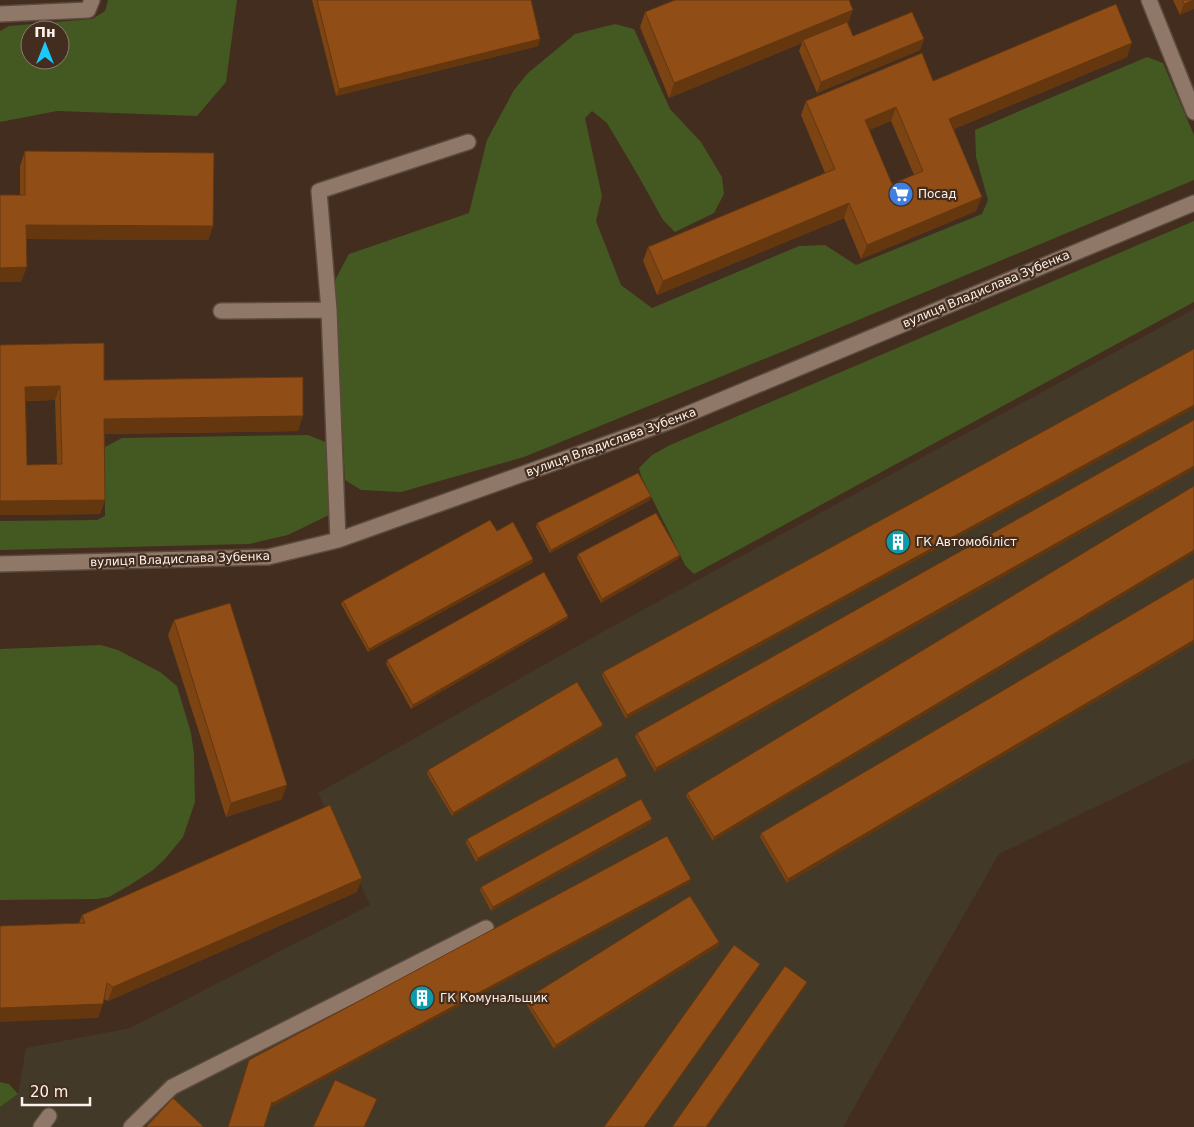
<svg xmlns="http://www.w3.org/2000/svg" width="1194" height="1127" font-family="'DejaVu Sans',sans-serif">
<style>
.industrial{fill:#423928}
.green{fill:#445821;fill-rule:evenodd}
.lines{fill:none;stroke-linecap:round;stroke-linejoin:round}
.minor-casing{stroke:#5b4a3e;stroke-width:18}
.minor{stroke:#907868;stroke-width:15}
.wall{fill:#7c4313;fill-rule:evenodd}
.shaded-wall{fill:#65370f}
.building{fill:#904e16;stroke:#65370f;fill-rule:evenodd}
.labels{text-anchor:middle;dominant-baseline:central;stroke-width:4.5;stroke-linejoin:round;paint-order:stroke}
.poi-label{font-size:12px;fill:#fdf2eb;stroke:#422d1f;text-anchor:start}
.street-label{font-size:12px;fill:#fdf2eb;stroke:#422d1f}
</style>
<rect width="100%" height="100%" fill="#422d1f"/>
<!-- industrial -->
<path class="industrial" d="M1194,309V759L999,854L891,1042L843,1127H0V1107L18,1094L26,1048L130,1028L370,905L318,793L595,636Z"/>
<!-- green -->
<path class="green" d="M108,0H237L226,82L197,116L57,111L0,122V31L9,26L92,19L105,11ZM30,30H60V60H30Z
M615,24L634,29L670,109L701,142L722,177L724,194L714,213L675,232L663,220L639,177L607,123L592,111L585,118L602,196L596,221L621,285L652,308L799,246L825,245L856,265L982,214L988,200L976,157L975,130L1147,57L1163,63L1194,135V180L779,353L524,457L401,492L361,490L345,480L334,282L349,254L469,213L487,140L514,90L528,73L575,34Z
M1194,221V302L694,574L685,565L641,476L639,468L652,455L670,445Z
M308,435L328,443L332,477L329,515L288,535L249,544L0,550V521L97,520L105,516V447L122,438Z
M101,645L118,650L160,672L177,686L191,733L194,754L195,802L183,837L165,859L153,870L130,885L109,897L97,899L0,900V649Z
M0,1082L9,1084L18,1094L0,1107Z"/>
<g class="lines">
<defs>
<path id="minor" d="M1149,0L1194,112
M0,14L88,10L92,0
M329,310L319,191L468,142
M221,311L329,310L338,540
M0,564L268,557L338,540L671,421L1194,203
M41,1127L49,1116
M131,1127L172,1087L486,928"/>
</defs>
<!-- minor casing -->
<use href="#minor" class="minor-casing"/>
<!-- minor -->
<use href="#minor" class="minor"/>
</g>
<!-- wall -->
<path class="wall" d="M312,0H531L540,39L538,46L336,96Z
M1173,0H1194L1180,15Z
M645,12L848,23L853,36L924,39L920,50L817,93L799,51L802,43L669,98L640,27Z
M1127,57L954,129L976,211L861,259L844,218L657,295L643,261L648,247L825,173L801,115L806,101ZM891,121L914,175L892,184L869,130Z
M25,151L213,226L208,240L26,239L21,282H0V195H20V166Z
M0,345L104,380L298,431L104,434L105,500L100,514L0,515ZM55,400L57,464L27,465L26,401Z
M1194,349L626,719L602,676L603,672Z
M1194,420V469L655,772L635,737L637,733Z
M1194,486L713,841L686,796L687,793Z
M651,496L650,500L550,553L536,527L537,523Z
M497,531L533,559L532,563L368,652L341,604L343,601Z
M578,554L680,555L678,559L601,603L577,558Z
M1194,578V643L787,883L760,837L761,833Z
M568,616L567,619L411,709L386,664L387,660Z
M174,620L282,799L226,817L168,635Z
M603,725L601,729L452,816L427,774L428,770Z
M626,780L476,862L466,843L467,839Z
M651,823L491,911L480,890L481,887Z
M357,892L108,1001L104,999L98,1018L79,923L82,915Z
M719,942L718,946L554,1049L525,1002L526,999Z"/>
<!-- shaded-wall -->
<path class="shaded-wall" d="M1194,0V9L1180,15L1184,4Z
M853,10L848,24L803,40L802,43L669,98L674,83Z
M540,39L538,46L336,96L339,89Z
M924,39L920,50L817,93L821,82Z
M1132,43L1127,57L944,133L949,119Z
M896,107L891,121L860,134L865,120Z
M982,197L976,211L861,259L867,245Z
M849,203L844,218L657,295L663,281Z
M26,225L213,226L208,240L21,239Z
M27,267L21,282H0V268Z
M60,386L55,400L20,401L25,387Z
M1194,405V408L626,719L627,715Z
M303,416L298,431L99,434L104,419Z
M1194,466V469L655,772L656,768Z
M651,496L650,500L550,553L551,550Z
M105,500L100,514L0,515V501Z
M1194,550V553L713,841L714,837Z
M680,555L678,559L601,603L602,599Z
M533,559L532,563L368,652L369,649Z
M568,616L567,619L411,709L413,705Z
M1194,640V643L787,883L788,879Z
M603,725L601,729L452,816L453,813Z
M627,776L626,780L476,862L478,858Z
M287,785L282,799L226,817L231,803Z
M652,819L651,823L491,911L493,907Z
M362,878L357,892L108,1001L113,987Z
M691,879L689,883L271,1107L273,1103Z
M719,942L718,946L554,1049L556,1045Z
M760,964L759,967L645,1127H644Z
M807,982L806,986L707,1127H706Z
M103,1004L98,1018L0,1022V1008Z"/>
<!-- building -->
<path class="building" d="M317,0H531L540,39L339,89Z
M675,0H849L853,10L674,83L645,12Z
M1182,0H1194L1184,4Z
M1116,4L1132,43L949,119L982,197L867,245L849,203L663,281L648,247L835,169L806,101L922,53L933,81ZM896,107L923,171L892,184L865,120Z
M912,12L924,39L821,82L803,40L847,22L853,36Z
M25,151L214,153L213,226L26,225L27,267L0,268V195H25Z
M104,343V380L303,377V416L104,419L105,500L0,501V345ZM60,386L62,464L27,465L25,387Z
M1194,349V405L627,715L603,672Z
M1194,420V466L656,768L637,733Z
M638,473L651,496L551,550L537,523Z
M1194,486V550L714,837L687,793Z
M656,513L680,555L602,599L578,554Z
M490,520L497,531L513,522L533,559L369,649L343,601Z
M544,572L568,616L413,705L387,660Z
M1194,578V640L788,879L761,833Z
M230,603L287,785L231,803L174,620Z
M577,682L603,725L453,813L428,770Z
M617,757L627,776L478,858L467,839Z
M641,799L652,819L493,907L481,887Z
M330,805L362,878L113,987L107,983L103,1004L0,1008V926L85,923L82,915Z
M667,836L691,879L273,1103L272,1102L264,1127H228L249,1060Z
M690,896L719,942L556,1045L526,999Z
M734,945L760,964L644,1127H604Z
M785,966L807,982L706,1127H672Z
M335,1080L377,1099L364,1127H313Z
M173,1098L204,1127H146Z"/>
<!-- icons -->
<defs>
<symbol id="supermarket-disc" viewBox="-11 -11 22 22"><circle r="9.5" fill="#3f7fe0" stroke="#422d1f"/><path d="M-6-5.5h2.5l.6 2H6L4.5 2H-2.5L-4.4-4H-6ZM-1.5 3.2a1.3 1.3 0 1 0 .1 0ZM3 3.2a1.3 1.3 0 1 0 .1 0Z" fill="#fff"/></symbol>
<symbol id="building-disc" viewBox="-11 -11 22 22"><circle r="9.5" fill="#0f9aa8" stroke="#422d1f"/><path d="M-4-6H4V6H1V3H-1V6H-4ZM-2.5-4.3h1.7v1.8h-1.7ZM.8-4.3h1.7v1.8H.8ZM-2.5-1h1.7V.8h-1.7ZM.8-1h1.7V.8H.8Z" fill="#fff"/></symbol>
</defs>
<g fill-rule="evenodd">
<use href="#supermarket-disc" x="887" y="180" width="28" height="28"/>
<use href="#building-disc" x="884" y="528" width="28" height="28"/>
<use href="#building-disc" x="408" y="984" width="28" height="28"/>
</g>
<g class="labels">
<!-- poi labels -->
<g class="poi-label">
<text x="918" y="194">Посад</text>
<text x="916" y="542">ГК Автомобіліст</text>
<text x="440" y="998">ГК Комунальщик</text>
</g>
<!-- street labels -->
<g class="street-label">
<text transform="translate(986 289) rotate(-23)">вулиця Владислава Зубенка</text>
<text transform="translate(611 442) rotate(-20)">вулиця Владислава Зубенка</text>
<text transform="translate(180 559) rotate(-2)">вулиця Владислава Зубенка</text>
</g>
</g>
<!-- north arrow -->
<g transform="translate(45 45)"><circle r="24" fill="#422d1f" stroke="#8d7c71"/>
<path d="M0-4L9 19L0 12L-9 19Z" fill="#1bc9fc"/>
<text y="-8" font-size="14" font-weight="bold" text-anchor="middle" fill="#fdf2eb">Пн</text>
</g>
<!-- scale -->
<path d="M22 1097v8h68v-8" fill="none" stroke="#fdf2eb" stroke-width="2.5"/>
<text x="30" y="1097" font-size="15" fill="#fdf2eb" stroke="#422d1f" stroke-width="4" paint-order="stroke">20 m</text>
</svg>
